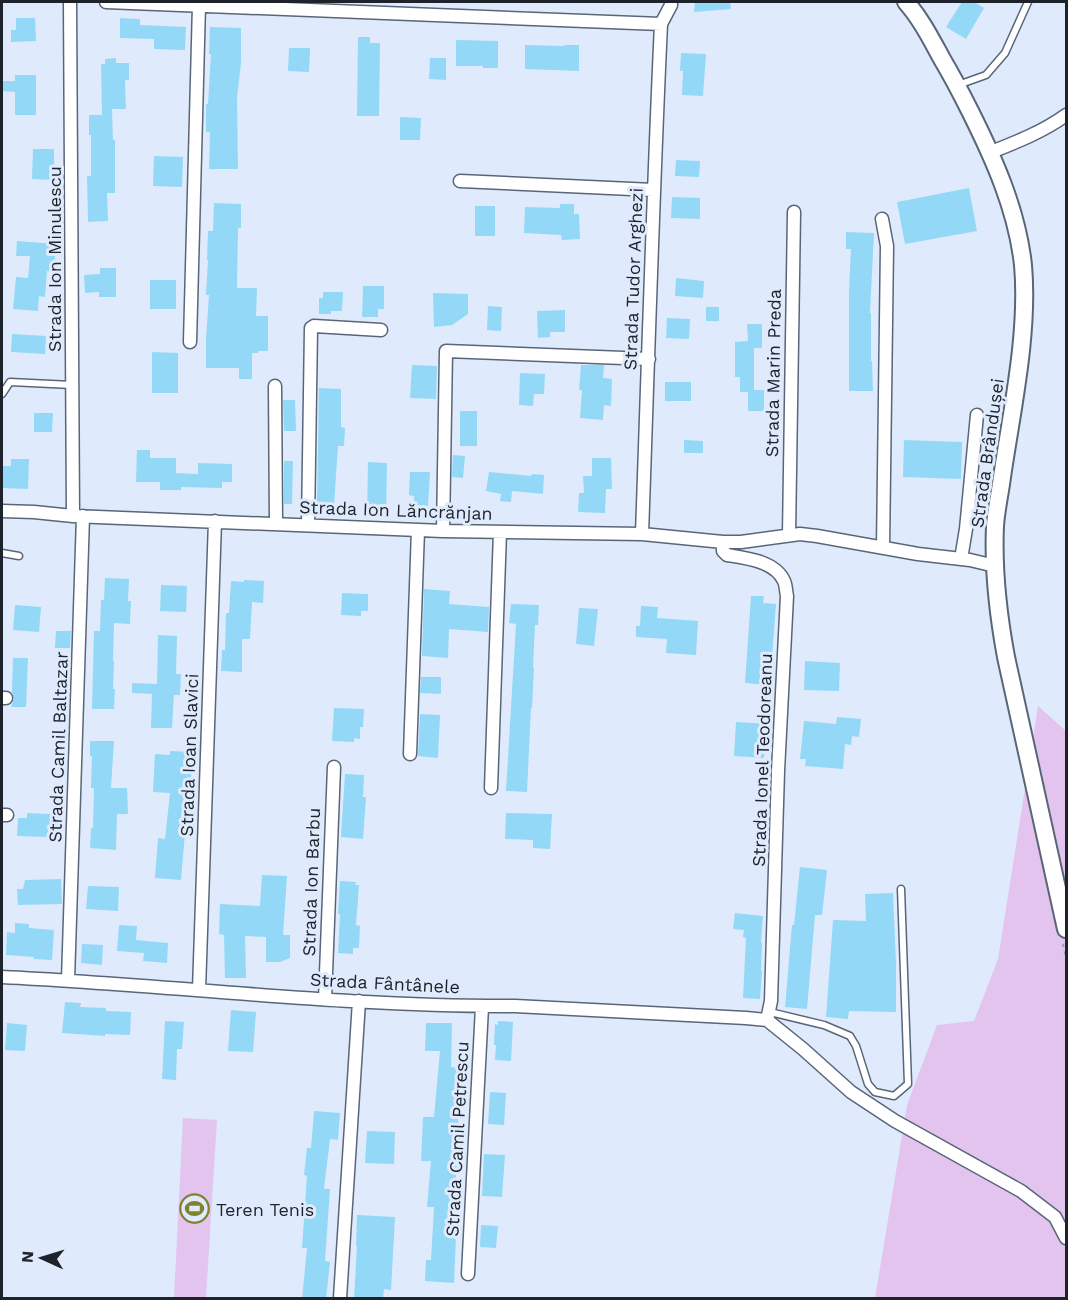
<svg xmlns="http://www.w3.org/2000/svg" width="1068" height="1300" font-family="'Work Sans',sans-serif">
<style>
.green{fill:#e3c4ef}
.building{fill:#93d8f7}
.lines{fill:none;stroke-linecap:round;stroke-linejoin:round}
.service-casing{stroke:#596678;stroke-width:9}
.minor-casing{stroke:#596678;stroke-width:15}
.secondary-casing{stroke:#596678;stroke-width:20}
.path{stroke:#97a1ae;stroke-width:2;stroke-dasharray:3 4.5;stroke-linecap:butt}
.service{stroke:#fff;stroke-width:6}
.minor{stroke:#fff;stroke-width:12}
.secondary{stroke:#fff;stroke-width:16}
.labels{text-anchor:middle;dominant-baseline:central;stroke-width:6;stroke-linejoin:round;paint-order:stroke}
.street-label{font-size:18px;fill:#1e232b;stroke:#dfebfc}
.poi-label{font-size:18px;fill:#1e232b;stroke:#dfebfc;text-anchor:start}
</style>
<rect width="100%" height="100%" fill="#dfebfc"/>
<!-- green -->
<path class="green" d="M1038,706L1066,731V1298H875L907,1105L937,1025L974,1021L998,959Z
M183,1118L217,1120L206,1298H174Z"/>
<!-- building -->
<path class="building" d="M695,2H730L731,9L694,12Z
M962,2H974L984,8L966,39L946,27Z
M16,18H35L36,41L11,42V30H16Z
M120,18L140,19V25L186,27L185,50L154,49V39L120,38Z
M210,27L241,28V63L237,98L238,169H209L210,132H206V104H208L211,54H209Z
M358,37H370V43H380L379,116H357Z
M456,40L498,41V68H483V66H456Z
M525,45L564,46V45H579V71L525,69Z
M289,48H310L309,72L288,71Z
M681,53L706,54L703,96L682,95L683,71H680Z
M116,58V63H129V80H125L126,109H112L113,140H115V193H107L108,221L88,222L87,176H91V135H89V115H102L101,64H105V59Z
M430,58H446V80L429,79Z
M15,75H36V115H15V92L2,91V81H15Z
M400,117L421,118L420,140H400Z
M33,149H54V165H57L56,180L32,179Z
M154,156L183,157L182,187L153,186Z
M676,160L700,161L699,177L675,176Z
M969,188L977,231L905,244L897,202Z
M672,197L700,198V219L671,218Z
M214,203L241,204V228H238L237,288H257L256,316H268V351H258V353H252V379H239V368H206V339L209,295H206L208,260H207L208,231H213Z
M560,204H574V214H579L580,239L562,240L561,235L524,233L525,207L560,208Z
M475,206H495V236H475Z
M846,232L874,233L870,313H871V361H872L873,391H849V291L851,249H846Z
M17,241L56,244L54,272L47,271L45,297L39,296L38,311L13,309L16,277L28,278L30,256H16Z
M100,268H116V297H99V292L85,293L84,275L100,274Z
M676,278L704,281L703,298L675,296Z
M150,280H176V309H150Z
M363,286H384V309H378V317H362Z
M323,292H343L342,311H331V314H319V298H323Z
M433,293L468,294V314L452,325L434,327Z
M488,306L502,307L501,331L487,330Z
M706,307H719V321H706Z
M565,310V332H550V337L538,338L537,311Z
M667,318L690,319L689,339L666,338Z
M747,324H762V348H754V390H764V411H748V392H740V377H735V342L748,341Z
M12,334L46,336L45,354L11,352Z
M152,352L178,353V393H152Z
M412,365L437,366L436,399L410,398Z
M581,365H604L603,378L612,379L611,406L604,405L603,420L580,418L582,390H579Z
M520,373L545,374L544,394H534L533,406L519,405Z
M665,382H691V401H665Z
M319,388L341,389V427L345,428L344,446H338L334,505L317,504Z
M283,400H295L296,431H284Z
M460,411H477V446H460Z
M34,413H53L52,432H34Z
M684,440L703,441V453H684Z
M904,440L962,442L961,479L903,477Z
M137,450H150V458H176V473L198,474V463L232,464V482H222V488L181,487V490H160V482H136Z
M453,455L465,456L463,478L452,477Z
M592,458H611L612,489H606L605,513L578,512L579,493H584L583,476H592Z
M11,459H29L28,489L2,488V466H11Z
M284,461H293L292,504H284Z
M368,462L387,463L386,518L367,517Z
M410,472H430L428,506L414,505V496L409,495Z
M489,472L531,476L532,474L544,475L543,494L512,491L511,502L500,501L501,494L486,491Z
M105,578L129,579L128,601H131L130,624L114,623L113,661H114L113,689H115L114,709H92L94,631H100L101,600H104Z
M244,580L264,581L263,603L252,602L250,639H242V672L221,671L222,650H225L226,613H229L231,581L244,582Z
M161,585L187,586L186,612L160,611Z
M424,589L450,591L449,604L489,607L488,632L449,629L448,658L422,656Z
M342,593L368,594V611H361V616L341,615Z
M751,596H764L763,603L776,604L770,685L745,683Z
M511,604L539,605L538,625H535L533,668H534L532,708H531L527,792L506,791L516,624L509,623Z
M15,605L41,607L39,632L13,630Z
M641,606L658,607L657,618L698,621L696,655L666,653L667,639L636,637V626H640Z
M579,608L598,609L594,646L576,644Z
M56,631H71L70,648H55Z
M158,635L177,636L176,674H181L180,695H174L172,728H151L152,694L132,693V683L157,684Z
M13,658H28L26,707H11L14,699L12,692Z
M805,661L840,663L839,691L804,690Z
M421,677H441V694L420,693Z
M334,708L364,709L363,727H360V739L354,738V742L332,741Z
M420,714L440,715L438,758L418,756Z
M837,717L861,719L859,737L852,736L851,745L845,744L843,769L805,766L806,759H800L804,721L836,724Z
M736,722L766,724L764,758L734,756Z
M90,741H114L111,788H127L128,814H117L116,850L90,848L91,828H93L94,788H91L92,756H90Z
M170,751L192,752L190,806L192,807L190,833H185L181,880L155,878L158,838L165,839L170,793L153,792L155,754L170,755Z
M345,774L364,775L363,797H366L363,839L341,837Z
M27,813L50,814L49,837L17,836L18,818H27Z
M506,813L552,814L550,849L533,848V840L505,839Z
M800,867L827,870L822,915H815L807,1009L785,1007L792,925H794Z
M262,875L287,876L283,935H290V958L280,962H266V937L245,936L246,978H225L224,935L219,934L220,904L260,906Z
M61,879L62,904L18,905L17,889H23L25,880Z
M340,881L356,882L355,885H359L356,925L360,926L359,948H353V954L338,953L340,914H338Z
M88,886L119,887L118,911L86,909Z
M893,893L896,962V1012L849,1011L848,1019L826,1017L833,920L866,921L865,894Z
M735,913L763,916L761,943H762L761,971H762L760,999L743,998L746,938L743,937L744,930L733,929Z
M15,923L29,924V928L54,930L52,960L34,959V957L6,955L7,932L15,933Z
M119,925L137,926L136,940L168,943L167,963L143,961L144,953L117,951Z
M82,944L103,945L102,965L81,963Z
M65,1002L81,1003L80,1007L106,1008V1011L131,1012L130,1035L105,1034V1036L62,1033Z
M231,1010L256,1012L253,1052L228,1051Z
M165,1021L184,1022L182,1049H177L176,1080L162,1079Z
M498,1021L513,1022L511,1061L495,1060L496,1045H494L495,1024L498,1025Z
M7,1023L27,1025L25,1051L5,1050Z
M426,1023H452L451,1067L464,1069L458,1117L459,1138H454L452,1166H457L452,1215H457L454,1283L425,1281L426,1260H431L434,1207H427L431,1161H421L423,1117H434L440,1051H425Z
M490,1092L506,1093L504,1125L488,1124Z
M314,1111L340,1113L338,1140L330,1139L324,1189H330L325,1261L330,1262L326,1299H302L307,1248H302L307,1176L304,1175L307,1148H311Z
M367,1131L395,1132L394,1164L365,1163Z
M484,1154L505,1155L502,1197L482,1196Z
M357,1215L395,1217L391,1290L384,1289L383,1299H354L357,1246H356Z
M481,1225L498,1226L496,1248L480,1247Z"/>
<g class="lines">
<defs>
<path id="service" d="M958,85L986,75L1005,53L1028,2
M2,394L10,382L72,385
M2,553L19,556
M770,1012L824,1025L850,1036L856,1046L868,1084L875,1092L894,1096L908,1084L901,889"/>
<path id="minor" d="M70,2L73,516
M106,2L661,24
M991,152C1017,142 1044,131 1066,115
M460,181L653,190
M882,219L887,246L883,548
M190,342L199,5
M275,386L276,523
M2,511L34,512L73,516L443,531L642,534L723,542H741L800,534L817,536L918,554L970,560L995,566
M308,525L311,328L314,326L381,330
M443,531L446,351L649,359
M642,534C648,364 653,194 661,24L671,5V2
M789,535L794,212
M723,542V551L727,555C746,558 775,561 784,581C786,585 786,592 787,596L778,771L771,1001L767,1020
M961,559L966,529L977,415
M2,698H6
M410,754L418,530
M491,788L500,532
M2,815H7
M2,977C173,985 344,1007 515,1006L746,1018L767,1020
M68,980L83,516
M199,990L215,521
M325,999L334,767
M767,1020L803,1049L851,1092L895,1121L1021,1191L1055,1217L1066,1238
M468,1274L482,1007
M340,1298L359,1001"/>
<path id="secondary" d="M906,2C921,19 931,39 942,59C952,76 961,93 970,111C994,159 1017,210 1023,265C1029,333 1012,409 1002,477C1000,493 996,510 995,526C993,571 998,614 1006,657L1066,929"/>
</defs>
<!-- service casing -->
<use href="#service" class="service-casing"/>
<!-- minor casing -->
<use href="#minor" class="minor-casing"/>
<!-- secondary casing -->
<use href="#secondary" class="secondary-casing"/>
<!-- path -->
<path class="path" d="M1063,944L1066,958"/>
<!-- service -->
<use href="#service" class="service"/>
<!-- minor -->
<use href="#minor" class="minor"/>
<!-- secondary -->
<use href="#secondary" class="secondary"/>
</g>
<!-- icons -->
<defs>
<symbol id="stadium-ring" viewBox="-11 -11 22 22"><circle r="9.5" fill="#dfebfc" stroke="#81822b" stroke-width="1.5"/><path d="M0-5a6.5 5 0 1 0 0 10a6.5 5 0 1 0 0-10ZM-3.5-1.8h7v3.6h-7Z" fill="#81822b"/></symbol>
</defs>
<g fill-rule="evenodd">
<use href="#stadium-ring" x="178" y="1192" width="33" height="33"/>
</g>
<g class="labels">
<!-- street labels -->
<g class="street-label">
<text transform="translate(54 259) rotate(-90)">Strada Ion Minulescu</text>
<text transform="translate(633 279) rotate(-88)">Strada Tudor Arghezi</text>
<text transform="translate(773 373) rotate(-89)">Strada Marin Preda</text>
<text transform="translate(987 453) rotate(-82)">Strada Brândușei</text>
<text transform="translate(396 510) rotate(2)">Strada Ion Lăncrănjan</text>
<text transform="translate(58 747) rotate(-88)">Strada Camil Baltazar</text>
<text transform="translate(189 755) rotate(-88)">Strada Ioan Slavici</text>
<text transform="translate(762 760) rotate(-88)">Strada Ionel Teodoreanu</text>
<text transform="translate(311 882) rotate(-88)">Strada Ion Barbu</text>
<text transform="translate(385 983) rotate(3)">Strada Fântânele</text>
<text transform="translate(457 1139) rotate(-87)">Strada Camil Petrescu</text>
</g>
<!-- poi labels -->
<g class="poi-label">
<text x="216" y="1209">Teren Tenis</text>
</g>
</g>
<!-- border -->
<rect width="1068" height="1300" fill="none" stroke="#1e232b" stroke-width="6"/>
<!-- north arrow -->
<g transform="translate(42 1258) rotate(274)" stroke="#dfebfc" stroke-width="4.5" paint-order="stroke">
<path d="M0-4.5L10 22L0 15L-10 22Z" fill="#1e232b"/>
<text y="-9" font-size="16" font-weight="bold" text-anchor="middle" fill="#1e232b">N</text>
</g>
</svg>
